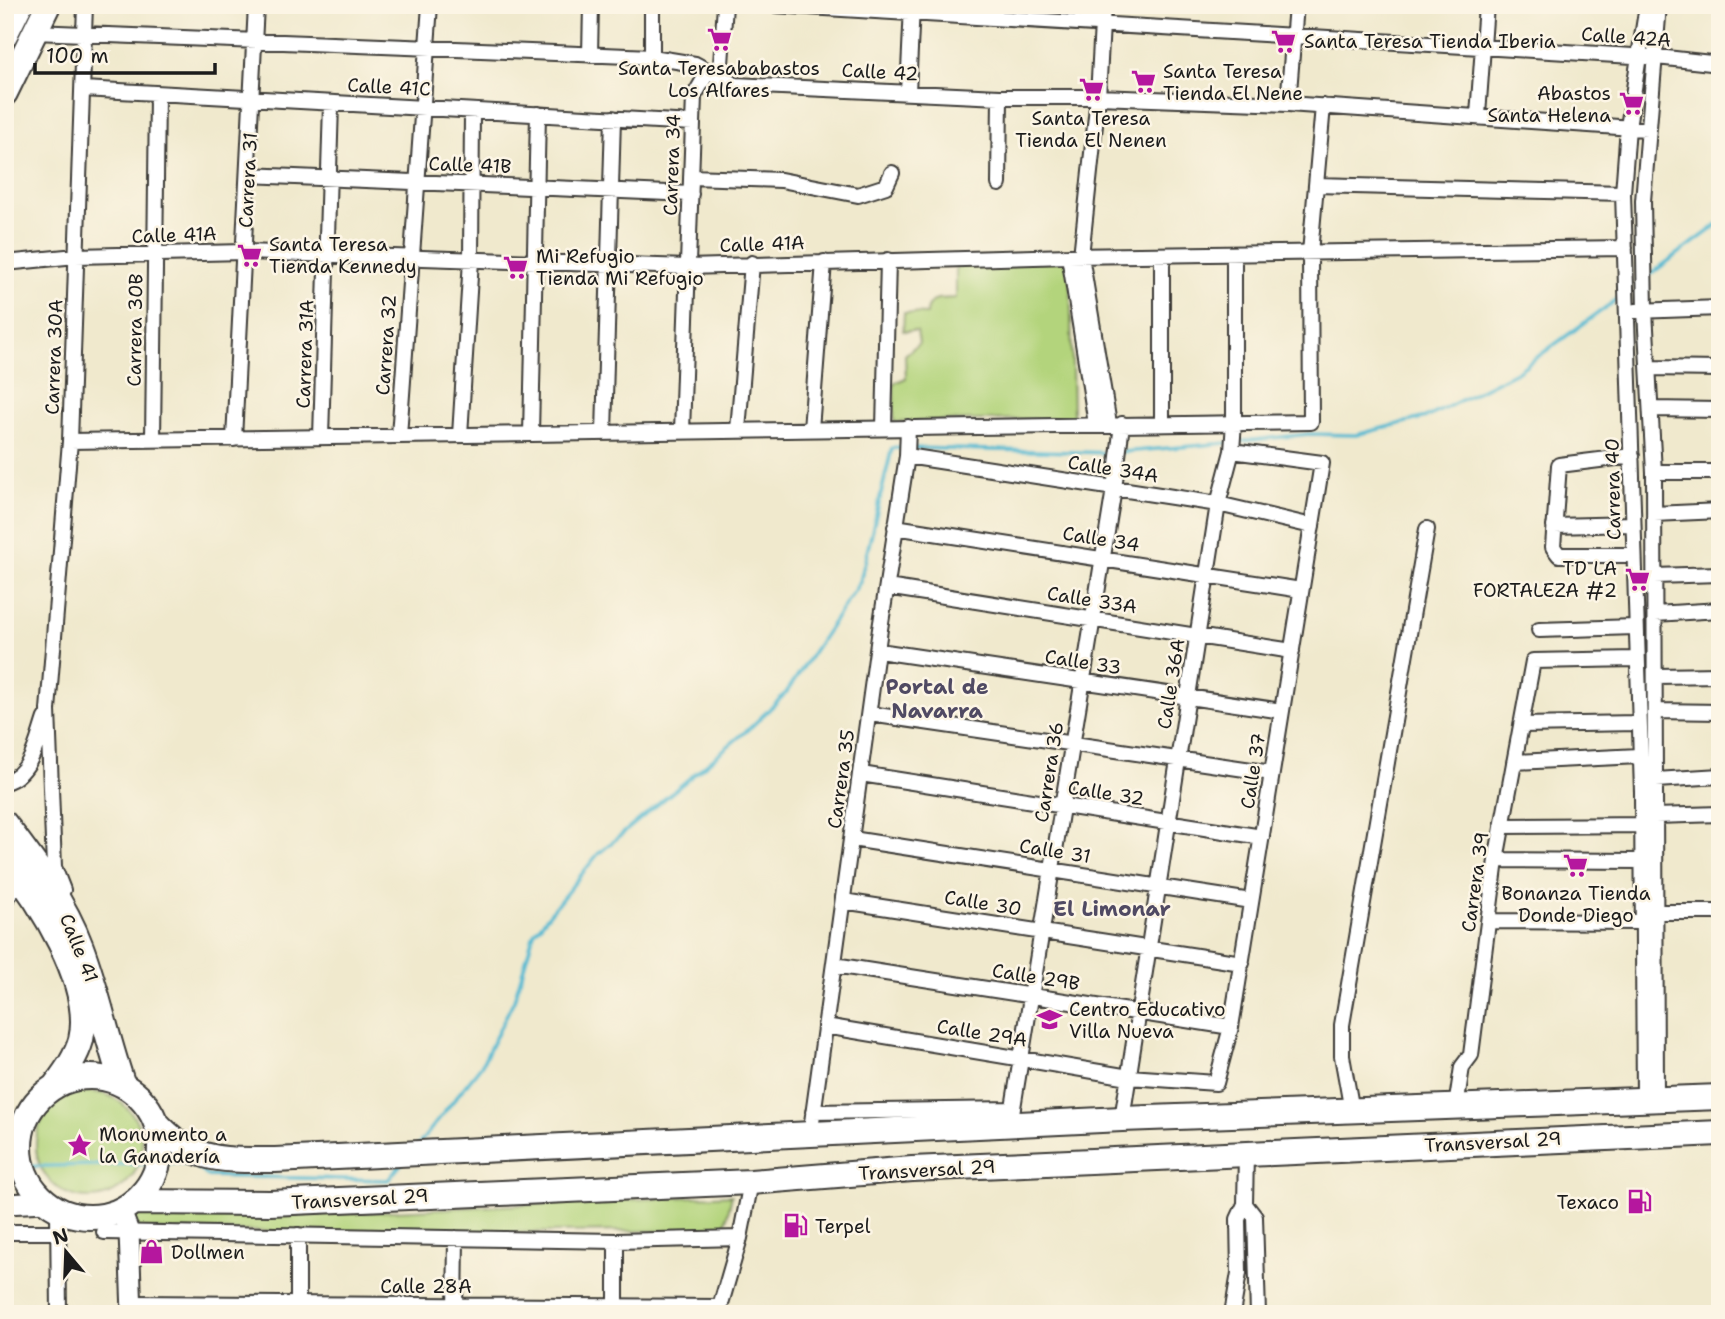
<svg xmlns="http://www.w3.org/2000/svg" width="1725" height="1319" font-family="'Shantell Sans',sans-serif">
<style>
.green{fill:#b3d47b;stroke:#68784c;stroke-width:2}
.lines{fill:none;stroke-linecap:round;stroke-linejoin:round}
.stream{stroke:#54bad2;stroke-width:3.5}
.street-casing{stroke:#3c3b37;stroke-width:18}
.secondary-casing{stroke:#3c3b37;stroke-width:23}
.highway-casing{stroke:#3c3b37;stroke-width:28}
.street{stroke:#fff;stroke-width:14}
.secondary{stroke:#fff;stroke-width:19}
.highway{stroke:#fff;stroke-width:24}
.labels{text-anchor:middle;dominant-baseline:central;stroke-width:5;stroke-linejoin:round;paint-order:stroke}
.street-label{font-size:19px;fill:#1c1c1c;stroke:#fcf5e5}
.poi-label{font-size:19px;fill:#1c1c1c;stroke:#fcf5e5;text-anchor:start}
.neighbourhood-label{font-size:21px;font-weight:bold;fill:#504a63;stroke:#fcf5e5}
</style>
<rect width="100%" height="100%" fill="#fcf5e5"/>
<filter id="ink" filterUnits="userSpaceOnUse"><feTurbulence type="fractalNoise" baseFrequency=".0143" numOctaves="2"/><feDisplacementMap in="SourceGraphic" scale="14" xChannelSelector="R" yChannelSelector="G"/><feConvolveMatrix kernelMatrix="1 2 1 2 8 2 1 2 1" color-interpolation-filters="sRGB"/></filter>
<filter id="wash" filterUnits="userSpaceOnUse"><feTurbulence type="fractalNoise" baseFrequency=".00686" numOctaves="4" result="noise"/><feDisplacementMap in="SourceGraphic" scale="28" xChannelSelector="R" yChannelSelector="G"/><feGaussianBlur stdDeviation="1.57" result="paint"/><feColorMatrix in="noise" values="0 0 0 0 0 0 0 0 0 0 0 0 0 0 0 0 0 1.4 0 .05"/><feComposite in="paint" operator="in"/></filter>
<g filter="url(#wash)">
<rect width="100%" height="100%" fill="#f0e9cd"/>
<!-- green -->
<path class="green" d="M1070,258L1073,418L894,422V383L906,378L905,355L919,343L917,331H903L904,313L927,314L928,305L937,299L956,298V260Z
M36 1145a53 53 0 1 1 106 0a53 53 0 1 1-106 0Z
M732,1195L724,1230L464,1233L137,1230L133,1212L289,1216Z"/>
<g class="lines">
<!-- stream -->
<path class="stream" d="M1648,276L1720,223
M1235,442L1309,434L1356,435L1430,416L1518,371L1623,295
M910,448L1116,453
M1123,452L1227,443
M419,1144L481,1066L514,1000L534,933L598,854L751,727L786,693L860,582L892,448H902
M5,1167L190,1163L208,1176L388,1180L402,1163"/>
</g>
</g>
<g filter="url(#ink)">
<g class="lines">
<defs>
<path id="street" d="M652,5V57
M775,5L1666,58L1720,64
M1103,5L1098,97L1081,256L1109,424
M34,32L652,57L695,64L735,85L1000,97H1098L1288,104L1647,129
M590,55L591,5
M720,79L725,5
M83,89L693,123
M908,92L912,6
M1288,104L1296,5
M1478,115L1486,5
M248,175L691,194
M691,177L781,180L858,195L886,186L892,173
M999,184L1000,97
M1316,185L1623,193
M1069,256L1096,424
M5,263L76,256L244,252L688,267L1069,256L1625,248
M1636,311L1720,308
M1649,368L1720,369
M1651,409L1720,410
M1162,423V255
M884,428L888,260
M811,429L824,262
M738,430L752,263
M682,431L694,96L708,72
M604,433L613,118
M531,434L538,114
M460,435L471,260L472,111
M399,436L430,5
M321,437L331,104
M234,439L256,5
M153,440L157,95
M70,441L1311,422L1310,253L1323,106
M907,456L1218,504L1312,526
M1632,456L1559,465L1553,547L1559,555H1633
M1654,472H1720
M1654,514L1720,511
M1554,526L1633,524
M895,527L1301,590
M1654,576L1720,574
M887,587L1292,651
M1655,614L1720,610
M1539,630L1635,627
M879,651L1282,711
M1656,676L1720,675
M1655,711L1720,712
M870,714L1272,773
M1521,725L1638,723
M1514,762L1639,756
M861,774L1262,837
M1656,780L1720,776
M5,782C32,774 37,741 45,718
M1655,816L1720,814
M1502,826L1651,825
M852,839L1251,901
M1496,860L1643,861
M63,890L54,867L48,710L70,441L85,5
M5,900L22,879
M843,901L1242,963
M1656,912H1720
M1490,921L1641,922
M834,965L1231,1027
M825,1026L1129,1077L1216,1083L1231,1027L1322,463L1232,451
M1644,1100L1642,792L1623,193L1628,127L1647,5
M1656,1100L1654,472L1645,311L1643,201L1659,5
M1456,1107L1462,1067L1471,1055L1496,860L1533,661L1636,659
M1352,1111L1342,1056V1025L1427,529
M813,1112L1013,1109
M1122,1119L1218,504L1232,451L1234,422V254
M1010,1126L1114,489L1122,424
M810,1137L880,629L907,456L908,427
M1245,1204L1255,1217L1258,1314
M58,1210L59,1314
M5,1232H59
M104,1232L616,1241L740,1238
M132,1303L720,1307
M298,1311V1235
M455,1313L456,1238
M616,1313V1241
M718,1314L740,1238L751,1182
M1232,1314L1239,1273L1238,1219L1245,1204L1246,1154"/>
<path id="secondary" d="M5,1158L21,1132
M5,1204L46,1202
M121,1211L129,1232L132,1314"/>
<path id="highway" d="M5,35L20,5
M5,93L48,5
M5,824C34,862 64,901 81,947C98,992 107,1040 123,1085
M5,858C39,900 94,984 81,1040C76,1058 65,1072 54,1087
M20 1147a70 70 0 1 1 140 0a70 70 0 1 1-140 0Z
M155,1121C192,1163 223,1160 275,1160L1122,1119L1720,1097
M133,1202L270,1203L751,1182L912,1169L1720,1133"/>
</defs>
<!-- street casing -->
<use href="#street" class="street-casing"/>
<!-- secondary casing -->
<use href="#secondary" class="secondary-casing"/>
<!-- highway casing -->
<use href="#highway" class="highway-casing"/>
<!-- street -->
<use href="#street" class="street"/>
<!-- secondary -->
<use href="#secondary" class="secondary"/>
<!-- highway -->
<use href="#highway" class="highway"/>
</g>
</g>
<!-- icons -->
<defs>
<symbol id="supermarket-bare" viewBox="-9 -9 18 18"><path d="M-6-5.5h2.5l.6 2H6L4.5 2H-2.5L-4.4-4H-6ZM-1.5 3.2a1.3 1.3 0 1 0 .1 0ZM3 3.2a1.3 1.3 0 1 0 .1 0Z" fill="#b5179e" stroke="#fcf5e5" stroke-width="2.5" paint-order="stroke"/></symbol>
<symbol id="school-bare" viewBox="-9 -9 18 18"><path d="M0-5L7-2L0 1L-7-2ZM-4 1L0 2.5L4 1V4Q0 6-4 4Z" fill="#b5179e" stroke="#fcf5e5" stroke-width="2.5" paint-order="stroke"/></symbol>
<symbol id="sight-bare" viewBox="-9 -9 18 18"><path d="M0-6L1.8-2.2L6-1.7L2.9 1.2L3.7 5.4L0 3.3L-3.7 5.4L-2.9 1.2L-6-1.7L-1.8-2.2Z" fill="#b5179e" stroke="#fcf5e5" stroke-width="2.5" paint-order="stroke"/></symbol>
<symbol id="fuel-bare" viewBox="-9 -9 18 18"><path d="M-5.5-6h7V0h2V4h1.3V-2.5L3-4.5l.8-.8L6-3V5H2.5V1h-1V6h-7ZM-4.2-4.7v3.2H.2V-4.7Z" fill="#b5179e" stroke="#fcf5e5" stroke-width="2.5" paint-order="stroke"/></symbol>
<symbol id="shop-bare" viewBox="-9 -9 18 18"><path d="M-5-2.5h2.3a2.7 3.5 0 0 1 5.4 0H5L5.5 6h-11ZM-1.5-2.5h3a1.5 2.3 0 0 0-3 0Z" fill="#b5179e" stroke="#fcf5e5" stroke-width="2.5" paint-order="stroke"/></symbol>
</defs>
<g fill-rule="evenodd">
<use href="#supermarket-bare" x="702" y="22" width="35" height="35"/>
<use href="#supermarket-bare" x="1266" y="24" width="35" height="35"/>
<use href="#supermarket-bare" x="1126" y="64" width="35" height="35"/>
<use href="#supermarket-bare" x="1074" y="72" width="35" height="35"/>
<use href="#supermarket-bare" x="1614" y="86" width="35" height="35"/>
<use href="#supermarket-bare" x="232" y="238" width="35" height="35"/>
<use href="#supermarket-bare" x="498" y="250" width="35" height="35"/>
<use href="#supermarket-bare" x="1620" y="562" width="35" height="35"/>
<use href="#supermarket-bare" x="1558" y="848" width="35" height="35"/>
<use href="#school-bare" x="1032" y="1002" width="35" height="35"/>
<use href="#sight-bare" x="62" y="1128" width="35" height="35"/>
<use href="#fuel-bare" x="1622" y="1184" width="35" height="35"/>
<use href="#fuel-bare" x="778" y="1208" width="35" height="35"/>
<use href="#shop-bare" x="134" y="1234" width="35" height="35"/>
</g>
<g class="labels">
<!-- street labels -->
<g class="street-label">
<text transform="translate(1626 37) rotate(4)">Calle 42A</text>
<text transform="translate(880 72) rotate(3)">Calle 42</text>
<text transform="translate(389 87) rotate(3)">Calle 41C</text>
<text transform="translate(470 165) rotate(2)">Calle 41B</text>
<text transform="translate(672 165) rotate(-88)">Carrera 34</text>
<text transform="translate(248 180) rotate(-87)">Carrera 31</text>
<text transform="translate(174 235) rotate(-2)">Calle 41A</text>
<text transform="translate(762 244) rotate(-2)">Calle 41A</text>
<text transform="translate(135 330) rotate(-89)">Carrera 30B</text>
<text transform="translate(386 345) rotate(-86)">Carrera 32</text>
<text transform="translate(305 354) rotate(-88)">Carrera 31A</text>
<text transform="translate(54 357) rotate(-88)">Carrera 30A</text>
<text transform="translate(1113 469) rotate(9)">Calle 34A</text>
<text transform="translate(1613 489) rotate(-91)">Carrera 40</text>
<text transform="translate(1101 539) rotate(9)">Calle 34</text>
<text transform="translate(1092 600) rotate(9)">Calle 33A</text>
<text transform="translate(1083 662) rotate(9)">Calle 33</text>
<text transform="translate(1171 684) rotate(-81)">Calle 36A</text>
<text transform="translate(1253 771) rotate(-81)">Calle 37</text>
<text transform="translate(1049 772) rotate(-81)">Carrera 36</text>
<text transform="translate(841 779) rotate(-82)">Carrera 35</text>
<text transform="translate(1106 793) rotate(9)">Calle 32</text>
<text transform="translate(1055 851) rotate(9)">Calle 31</text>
<text transform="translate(1475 882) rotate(-82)">Carrera 39</text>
<text transform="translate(983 903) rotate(9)">Calle 30</text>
<text transform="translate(79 948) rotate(68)">Calle 41</text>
<text transform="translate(1036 977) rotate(9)">Calle 29B</text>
<text transform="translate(982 1033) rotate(9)">Calle 29A</text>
<text transform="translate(1493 1142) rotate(-3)">Transversal 29</text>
<text transform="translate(927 1170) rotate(-3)">Transversal 29</text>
<text transform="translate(360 1199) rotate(-3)">Transversal 29</text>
<text x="426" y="1286">Calle 28A</text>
</g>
<!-- poi labels -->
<g class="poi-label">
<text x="1304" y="41">Santa Teresa Tienda Iberia</text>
<text x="719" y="68" text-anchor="middle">Santa Teresababastos<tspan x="719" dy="22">Los Alfares</tspan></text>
<text x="1163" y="71">Santa Teresa<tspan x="1163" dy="22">Tienda El Nene</tspan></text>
<text x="1611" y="93" text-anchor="end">Abastos<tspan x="1611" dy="22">Santa Helena</tspan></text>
<text x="1091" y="118" text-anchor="middle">Santa Teresa<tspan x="1091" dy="22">Tienda El Nenen</tspan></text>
<text x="269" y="244">Santa Teresa<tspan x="269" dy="22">Tienda Kennedy</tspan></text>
<text x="536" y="256">Mi Refugio<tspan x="536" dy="22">Tienda Mi Refugio</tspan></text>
<text x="1617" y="568" text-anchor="end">TD LA<tspan x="1617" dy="22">FORTALEZA #2</tspan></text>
<text x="1576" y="893" text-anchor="middle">Bonanza Tienda<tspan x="1576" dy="22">Donde Diego</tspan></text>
<text x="1069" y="1009">Centro Educativo<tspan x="1069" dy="22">Villa Nueva</tspan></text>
<text x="99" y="1134">Monumento a<tspan x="99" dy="22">la Ganadería</tspan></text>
<text x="1619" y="1202" text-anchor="end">Texaco</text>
<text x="815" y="1226">Terpel</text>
<text x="171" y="1252">Dollmen</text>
</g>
<!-- neighbourhood labels -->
<g class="neighbourhood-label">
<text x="937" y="687">Portal de<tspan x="937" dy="24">Navarra</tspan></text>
<text x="1112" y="909">El Limonar</text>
</g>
</g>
<!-- margin -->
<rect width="1725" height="1319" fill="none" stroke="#fcf5e5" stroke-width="28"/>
<!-- north arrow -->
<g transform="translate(66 1252) rotate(341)" stroke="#fcf5e5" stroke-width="5" paint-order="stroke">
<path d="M0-5L12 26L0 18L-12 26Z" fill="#1c1c1c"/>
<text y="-10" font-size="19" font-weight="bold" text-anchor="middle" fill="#1c1c1c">N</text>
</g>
<!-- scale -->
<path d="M35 63v10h180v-10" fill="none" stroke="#1c1c1c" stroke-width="3.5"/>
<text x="46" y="63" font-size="21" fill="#1c1c1c" stroke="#fcf5e5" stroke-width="5" paint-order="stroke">100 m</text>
</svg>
